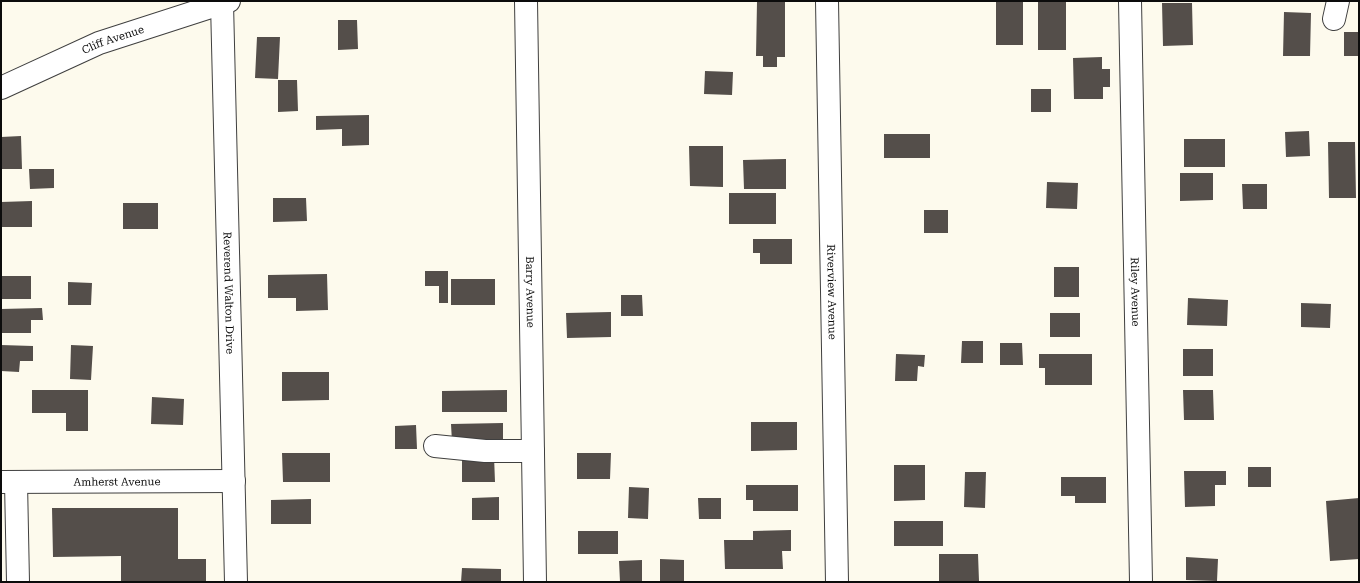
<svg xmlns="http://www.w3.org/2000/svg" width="1360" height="583" font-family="'Roboto Serif',serif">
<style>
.building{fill:#544e4a}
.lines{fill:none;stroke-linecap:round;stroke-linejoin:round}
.minor-casing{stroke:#3f3f3f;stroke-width:24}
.minor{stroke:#fff;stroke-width:22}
.labels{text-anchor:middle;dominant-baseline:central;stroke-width:4;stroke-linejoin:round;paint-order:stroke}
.street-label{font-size:11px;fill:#0c0c0c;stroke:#fff}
</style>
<rect width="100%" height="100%" fill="#fdfaed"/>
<!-- building -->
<path class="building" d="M996,1H1023V45H996Z
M1038,1H1066V50H1038Z
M757,2H785V57H777V67H763V56H756Z
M1162,3H1192L1193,45L1163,46Z
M1284,12L1311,13L1310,56H1283Z
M338,20H357L358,49L338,50Z
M1344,32H1359V56H1344Z
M257,37H280L278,79L255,78Z
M1102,57V69H1110V87H1103V99H1074L1073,58Z
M705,71L733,72L732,95L704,94Z
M278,80H297L298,111L278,112Z
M1031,89H1051V112H1031Z
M369,115V145L342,146V129L316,130V116Z
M1309,131L1310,156L1286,157L1285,132Z
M884,134H930V158H884Z
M21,136L22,169H1V137Z
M1184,139H1225V167H1184Z
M1328,142H1355L1356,198H1329Z
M689,146H723V187L690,186Z
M786,159V189H744L743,160Z
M29,169H54V188L30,189Z
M1180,173H1213V200L1180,201Z
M1047,182L1078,183L1077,209L1046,208Z
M1242,184H1267V209H1243Z
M729,193H776V224H729Z
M273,198H306L307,221L273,222Z
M32,201V227H1V202Z
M123,203H158V229H123Z
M924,210H948V233H924Z
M753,239H792V264H760V253H753Z
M1054,267H1079V297H1054Z
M425,271H448V303H439V286H425Z
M327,274L328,310L296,311V298H268V275Z
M1,276H31V299H1Z
M451,279H495V305H451Z
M68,282L92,283L91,305H68Z
M621,295H642L643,316H621Z
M1188,298L1228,300L1227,326L1187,325Z
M1301,303L1331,304L1330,328L1301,327Z
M42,308L43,320H31V333H1V309Z
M611,312V337L567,338L566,313Z
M1050,313H1080V337H1050Z
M962,341H983V363H961Z
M1000,343H1022L1023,365H1000Z
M1,345L33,346V361H20L19,372L1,371Z
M71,345L93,346L91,380L70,379Z
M1183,349H1213V376H1183Z
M896,354L925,355L924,367L918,366L917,381H895Z
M1039,354H1092V385H1045V368H1039Z
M282,372H329V400L282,401Z
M32,390H88V431H66V413H32Z
M507,390V412H442V391Z
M1183,390H1213L1214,420H1184Z
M152,397L184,399L183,425L151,424Z
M751,422H797V450L751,451Z
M503,423V441L452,442L451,424Z
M416,425L417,449H395V426Z
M282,453H330V482H283Z
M577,453H611L610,479H577Z
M494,456L495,482H462V457Z
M894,465H925V500L894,501Z
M1248,467H1271V487H1248Z
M1184,471H1226V485H1215V506L1185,507Z
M965,472H986L985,508L964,507Z
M1061,477H1106V503H1075V496H1061Z
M746,485H798V511H753V500H746Z
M629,487L649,488L648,519L628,518Z
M499,497V520H472V498Z
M698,498H721V519H699Z
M1359,498V559L1330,561L1326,501Z
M311,499V524H271V500Z
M52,508H178V559H206V582H121V556L53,557Z
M894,521H943V546H894Z
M791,530V551H782L783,569H725L724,540H753V531Z
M578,531H618V554H578Z
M939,554H978L979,581H939Z
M1186,557L1218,559L1217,581L1186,580Z
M660,559L684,560V582H660Z
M642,560V582H620L619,561Z
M462,568L501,569V582H461Z"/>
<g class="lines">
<defs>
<g id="minor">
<path id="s1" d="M526,1L535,582"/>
<path id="s2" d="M827,1L837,582"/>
<path id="s3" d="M1130,1L1141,582"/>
<path id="s4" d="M222,3L236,582"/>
<path d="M1334,19L1338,1"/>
<path id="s5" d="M1,88L99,43L229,1"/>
<path d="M435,446L485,451H533"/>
<path id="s6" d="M1,482L234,481"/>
<path d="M16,482L18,582"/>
</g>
</defs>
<!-- minor casing -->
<use href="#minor" class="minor-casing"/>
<!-- minor -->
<use href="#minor" class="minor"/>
</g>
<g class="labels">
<!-- street labels -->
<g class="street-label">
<text stroke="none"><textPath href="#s5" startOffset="122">Cliff Avenue</textPath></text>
<text stroke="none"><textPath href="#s1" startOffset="291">Barry Avenue</textPath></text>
<text stroke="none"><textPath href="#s4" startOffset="290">Reverend Walton Drive</textPath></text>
<text stroke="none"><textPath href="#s2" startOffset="291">Riverview Avenue</textPath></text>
<text stroke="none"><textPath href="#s3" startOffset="291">Riley Avenue</textPath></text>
<text stroke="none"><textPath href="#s6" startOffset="116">Amherst Avenue</textPath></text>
</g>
</g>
<!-- border -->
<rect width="1360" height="583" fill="none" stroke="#0c0c0c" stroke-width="4"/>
</svg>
